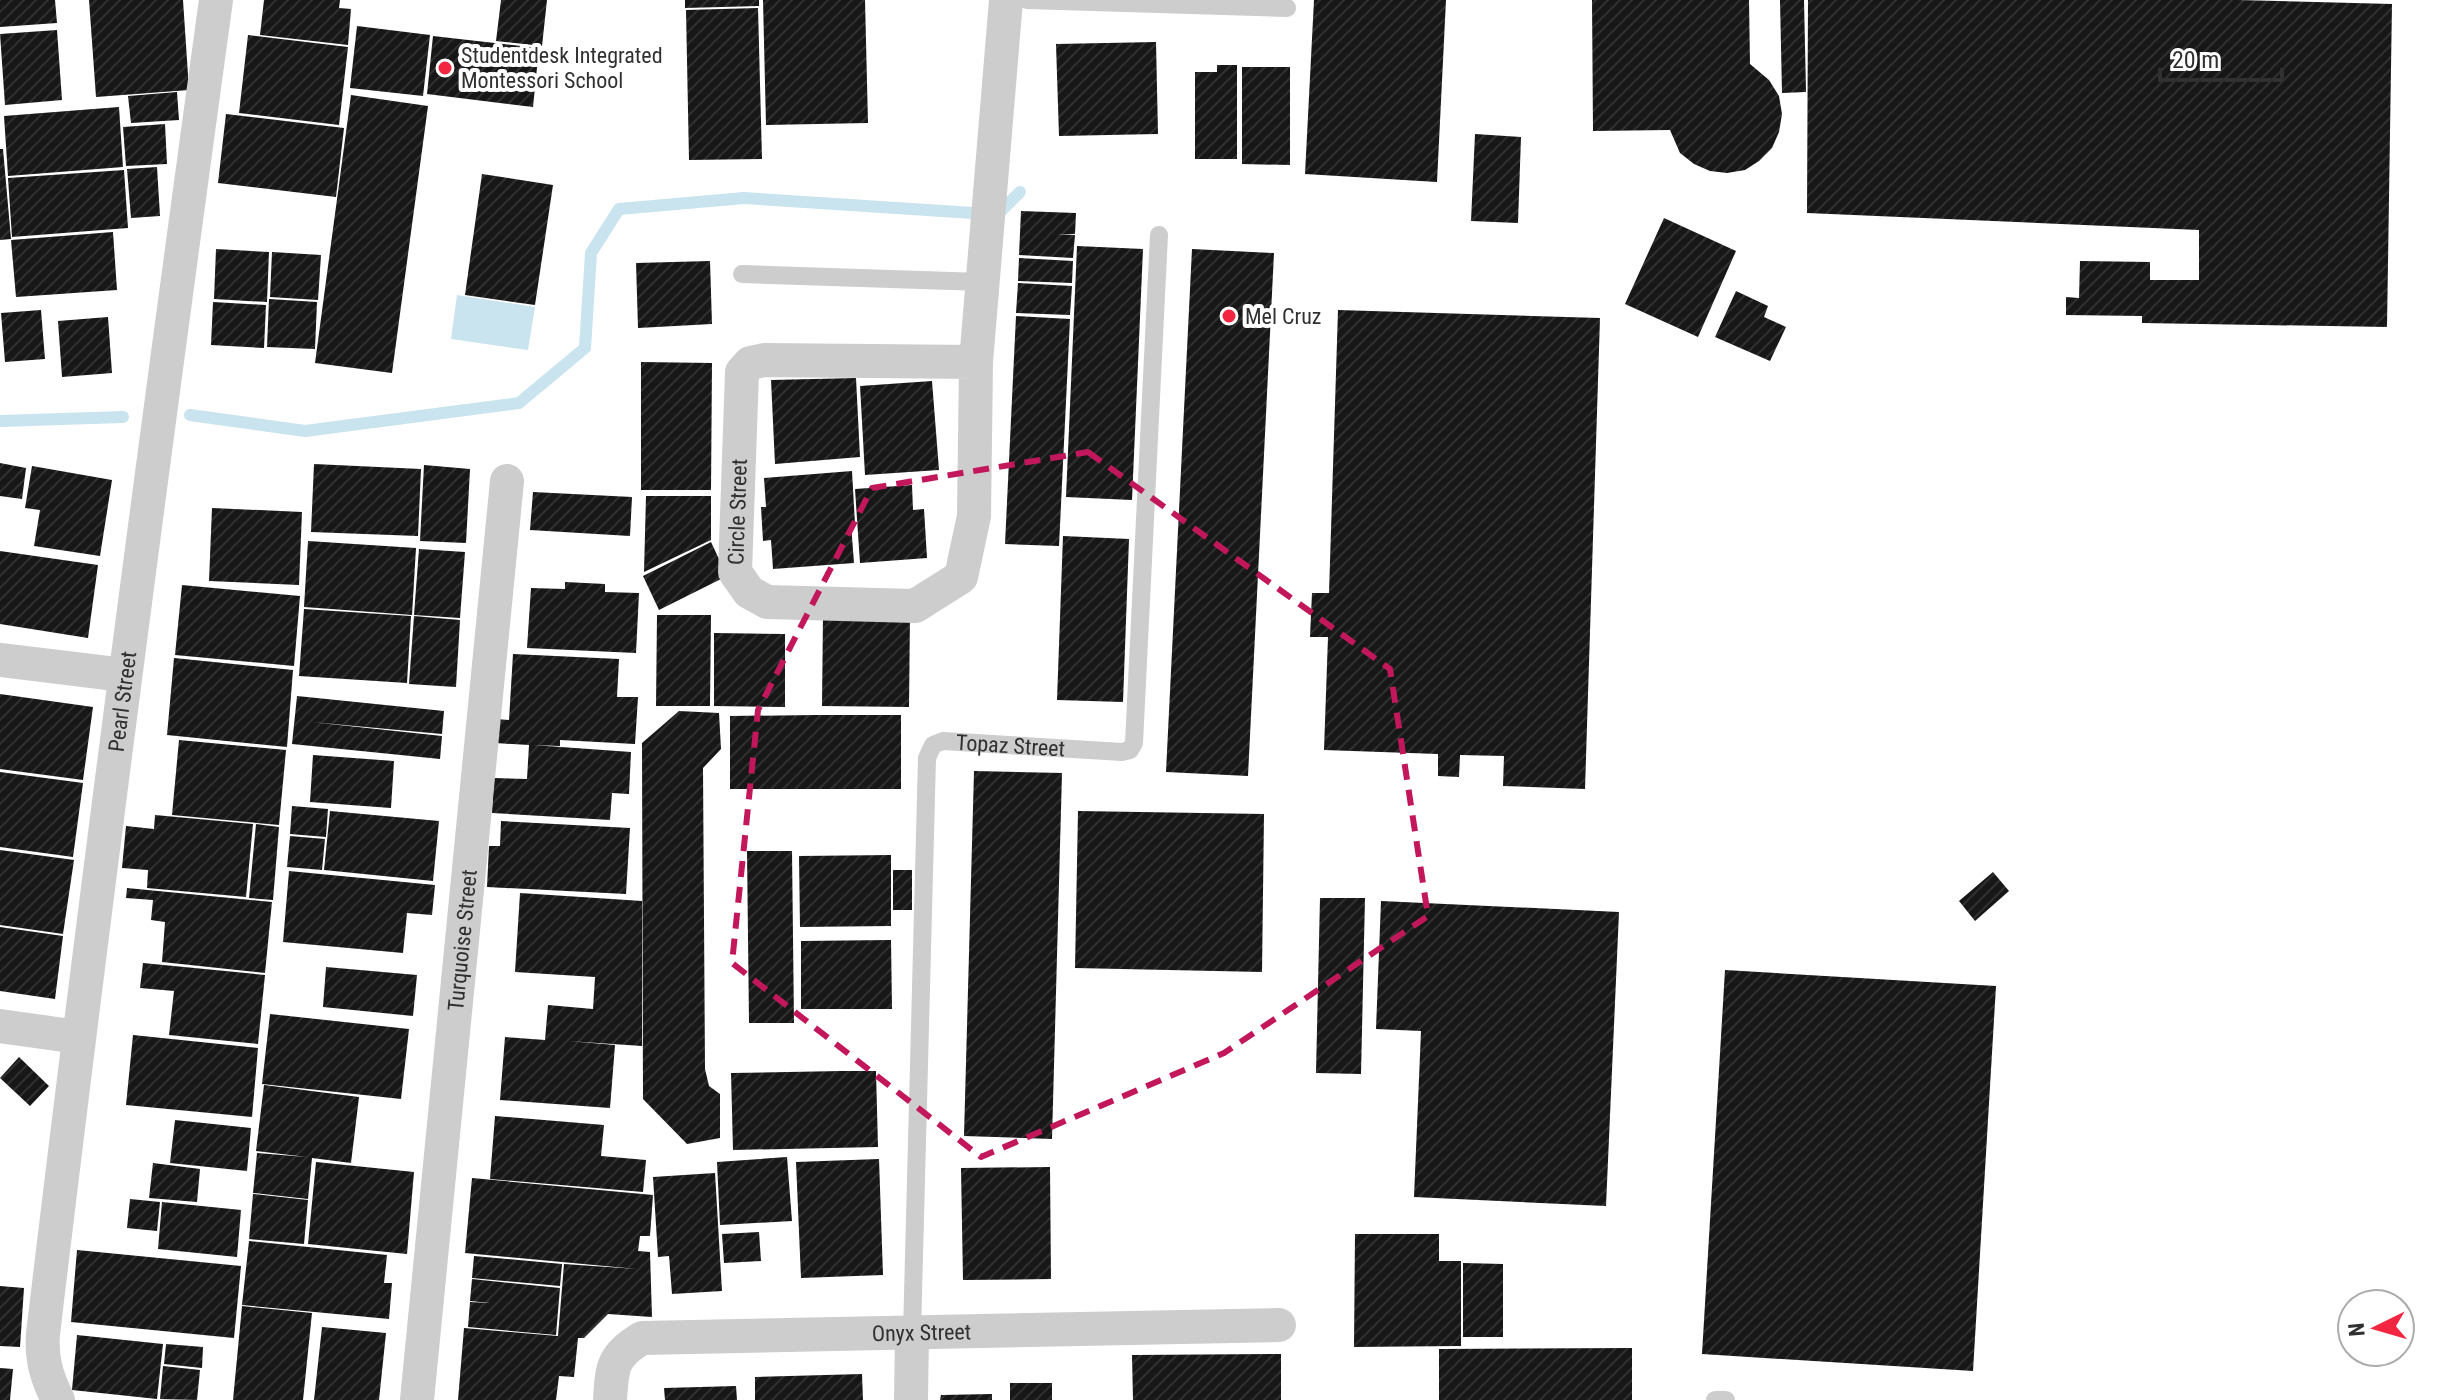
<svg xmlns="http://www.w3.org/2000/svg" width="2448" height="1400" font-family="'Roboto Condensed',sans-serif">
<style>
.water{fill:#c9e3ef}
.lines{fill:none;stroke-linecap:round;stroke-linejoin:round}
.stream{stroke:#c9e3ef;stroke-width:12}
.building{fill:url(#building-hatch)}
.service{stroke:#cdcdcd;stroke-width:18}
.minor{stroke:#cdcdcd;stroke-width:34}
.marked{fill:none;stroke:#c2185b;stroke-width:6;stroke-dasharray:16 10;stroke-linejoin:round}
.poi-dot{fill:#f32642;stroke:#fff;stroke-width:3}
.labels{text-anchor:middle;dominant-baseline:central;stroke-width:8;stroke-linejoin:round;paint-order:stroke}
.poi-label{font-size:22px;fill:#303030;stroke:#fff;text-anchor:start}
.street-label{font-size:22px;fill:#303030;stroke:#fff}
</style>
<defs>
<pattern id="building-hatch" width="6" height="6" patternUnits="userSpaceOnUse" patternTransform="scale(2)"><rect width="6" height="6" fill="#171717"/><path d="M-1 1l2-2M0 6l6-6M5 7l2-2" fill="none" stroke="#303030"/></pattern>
</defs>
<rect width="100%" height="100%" fill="#fff"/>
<!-- water -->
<path class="water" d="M457,295L535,307L528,350L451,339Z"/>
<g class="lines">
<!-- stream -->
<path class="stream" d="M997,215L1020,192
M190,415L305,431L519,403L585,348L591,253L619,209L744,198L973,213
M0,421L123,417"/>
</g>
<!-- building -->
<path class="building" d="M0,0H55L57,23L0,27Z
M89,0H183L189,90L96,97Z
M264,0H340L339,8L351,9L348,45L260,35Z
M501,0H547L542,46L496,41Z
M685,0H759V6L685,8Z
M763,0H865L868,123L766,125Z
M1314,0H1446L1437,182L1305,174Z
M1592,0H1749L1750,64L1769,80L1779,96L1782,114L1779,132L1772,148L1759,161L1745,170L1727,173L1710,171L1694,164L1680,153L1670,130L1593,131Z
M1780,0H1804L1806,92L1782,93Z
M1808,0H2238L2392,4L2387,327L2142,323V316L2066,315V297L2079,298L2080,261L2150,262V280H2199V230L1807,213Z
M758,8L762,159L689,160L686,10Z
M357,26L430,35L423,96L350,88Z
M57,30L62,100L5,105L0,34Z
M248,35L348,47L339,125L239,113Z
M433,36L539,48L533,107L427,94Z
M1156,42L1158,134L1059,136L1056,44Z
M1217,65H1237V159H1195V72H1217Z
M1242,67H1290V165L1242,164Z
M177,92L179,120L131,123L128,96Z
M351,95L428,106L392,373L315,363Z
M119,107L123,167L8,176L4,116Z
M226,114L344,128L336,197L218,183Z
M165,124L167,164L126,166L123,127Z
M1475,134L1521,137L1518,223L1471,221Z
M0,149H3L11,239L0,240Z
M157,167L160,216L131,218L127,169Z
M124,170L128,228L12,237L8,178Z
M482,174L553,185L535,305L465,295Z
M1021,211L1076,213L1075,234H1057L1075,235L1073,258L1019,255Z
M1664,218L1736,251L1698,337L1625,304Z
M113,232L117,290L16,297L11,240Z
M1077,246L1143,249L1132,500L1066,497Z
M216,249L269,252L267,302L214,299Z
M1192,249L1274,253L1248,776L1166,772Z
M272,252L321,255L318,300L270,297Z
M1019,258L1073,261L1072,283L1018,281Z
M710,261L712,324L638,328L636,263Z
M1018,283L1072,286L1070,315L1016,313Z
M1736,291L1768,306L1764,317L1786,327L1770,361L1715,337Z
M269,299L317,302L315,349L267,347Z
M213,302L266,305L264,348L211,345Z
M41,310L45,359L5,362L1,313Z
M1338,310L1600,318L1585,789L1503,786L1504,756L1460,755L1459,777L1438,776V754L1324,750L1328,637H1310L1312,593H1329Z
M1016,316L1070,319L1059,546L1005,544Z
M108,317L112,373L62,377L58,321Z
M641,362L712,363L711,490H641Z
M856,378L860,457L775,464L771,380Z
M932,381L939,470L865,475L860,386Z
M0,463L26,468L22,499L0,496Z
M314,464L421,469L418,536L311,532Z
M424,465L470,469L466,543L420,541Z
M32,466L112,480L100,556L34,546L40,510L25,508Z
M852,471L855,524H851L854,563L773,569L771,540L763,541L761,507H766L764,478Z
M912,485L913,510L924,509L927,558L860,563L855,489Z
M533,492L632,497L630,536L530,530Z
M646,496H711V540L644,572Z
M212,508L302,512L299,585L209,581Z
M1063,536L1129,539L1123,702L1057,700Z
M308,541L416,548L412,615L304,607Z
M711,542L727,576L659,610L643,576Z
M419,549L465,552L460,618L414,615Z
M0,551L98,565L88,638L0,624Z
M565,582L605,584V592L639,593L636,653L527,648L531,588L565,589Z
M182,585L300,596L294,666L175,655Z
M304,609L411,616L407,683L299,676Z
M823,614H910L909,707L822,706Z
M657,615H711L710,706H656Z
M414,616L460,620L456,687L409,684Z
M714,633L785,634V707L714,706Z
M513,654L619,659L617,697H638L635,744L560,740V746L533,745L631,752L629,794L612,793L610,820L492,813L494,778L527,779L529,745L495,743L496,719L509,720Z
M174,658L293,670L287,747L167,735Z
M0,694L93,707L83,780L0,769Z
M297,696L444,711L442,734L311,722L442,736L440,759L292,744Z
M679,711L719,713L721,749L703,768L705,1069L709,1086L720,1094V1138L687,1144L643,1099L642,743Z
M816,715H901V789H730V716Z
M179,740L286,750L279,825L172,815Z
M313,755L394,761L391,808L310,802Z
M974,771L1062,773L1052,1139L964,1136Z
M0,772L83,783L73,857L0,847Z
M292,806L328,809L326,837L290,834Z
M330,811L439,821L433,881L324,870Z
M1078,811L1264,814L1262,972L1075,968Z
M155,815L253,824L246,897L147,888L148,870L122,868L126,826L154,829Z
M501,821L630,828L626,894L487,887L489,846H500Z
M256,824L279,827L273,900L249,898Z
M290,836L325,839L322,870L287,867Z
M0,850L74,860L63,934L0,925Z
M747,851H792L794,1023H749Z
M891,855V926L800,927L799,856Z
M893,870H912V910H893Z
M289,871L435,885L432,915L407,913L403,953L283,942Z
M1993,872L2009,891L1975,921L1959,901Z
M127,888L272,902L265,973L162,962L165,922L151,920L153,900L126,898Z
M520,893L642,901V1046L568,1041L615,1045L610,1108L500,1100L505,1037L545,1040L548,1005L593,1009L595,977L515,972Z
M1320,898H1365L1361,1074L1316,1073Z
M1381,901L1619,912L1606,1206L1414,1197L1421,1031L1376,1029Z
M0,927L63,936L55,999L0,991Z
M891,940L892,1009H801V941Z
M143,963L265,975L258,1044L169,1035L174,991L140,988Z
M326,967L417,975L413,1016L323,1007Z
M1725,970L1996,986L1973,1371L1702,1354Z
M270,1014L409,1029L401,1099L262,1084Z
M133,1035L258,1048L252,1117L126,1105Z
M19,1057L49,1086L30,1106L0,1078Z
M841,1071H876L878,1147L733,1150L731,1073Z
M264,1085L359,1097L351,1163L312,1158L308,1199L253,1193L257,1153L307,1157L256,1151Z
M495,1116L604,1125L601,1156L646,1160L643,1192L490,1179Z
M175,1120L251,1128L247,1171L170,1163Z
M787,1157L792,1221L720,1225L717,1162Z
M879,1159L883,1275L801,1278L796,1162Z
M316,1162L414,1172L407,1254L308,1244Z
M153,1163L200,1169L197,1202L149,1198Z
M1050,1167L1051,1279L963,1280L961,1168Z
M715,1173L722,1291L672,1294L669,1256L658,1257L653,1177Z
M472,1178L653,1195L650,1236H640L638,1251L650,1252L652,1317L608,1314L584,1338H578L574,1377L559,1376L556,1400H458L464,1328L558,1336L564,1264L637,1269L465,1253Z
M253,1194L308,1200L304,1244L249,1239Z
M130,1199L160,1202L157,1231L127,1228Z
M162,1202L241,1210L237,1257L158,1249Z
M759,1232L761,1261L724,1263L722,1234Z
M1355,1234H1439V1261H1461V1346L1354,1347Z
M249,1241L387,1255L384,1283H392L389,1319L242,1305Z
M77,1250L241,1266L234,1338L71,1322Z
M474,1256L562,1264L560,1286L472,1278Z
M1463,1263L1503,1264V1337H1463Z
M472,1279L560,1288L556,1335L468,1327L470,1302L490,1303L470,1301Z
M0,1286L24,1288L20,1347L0,1346Z
M242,1306L312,1313L303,1400H233Z
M322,1327L386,1333L379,1400H314Z
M77,1335L163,1344L157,1399L72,1390Z
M166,1344L203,1347L202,1368L164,1364Z
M1632,1348V1400H1439V1349Z
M1281,1354V1400H1133L1132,1355Z
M163,1366L200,1370L197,1400L160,1399Z
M0,1368L13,1369L10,1400H0Z
M862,1374L863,1400H755V1377Z
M1010,1383H1052V1400H1010Z
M736,1386L737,1400H665L664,1388Z
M992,1394V1400H940L941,1395Z"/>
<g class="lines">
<!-- service -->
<g class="service">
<path d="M1027,0L1287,8"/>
<path d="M742,274L982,282"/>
<path id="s1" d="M912,1333L927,758L933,745L943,741L1122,752L1130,750L1134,743L1159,235"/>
<path d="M1715,1400H1726"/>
</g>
<!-- minor -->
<g class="minor">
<path id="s2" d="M976,362L974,516L961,577L915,606L767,602L749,592L735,572L742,372L750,363L764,360L976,362L1006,0"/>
<path d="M0,660L124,675"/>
<path d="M0,1026L78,1037"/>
<path id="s3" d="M58,1400C47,1378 41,1359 43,1334C96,889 155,444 216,0"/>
<path id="s4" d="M417,1400L507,481"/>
<path id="s5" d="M610,1400C612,1367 612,1356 642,1338L1279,1325"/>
<path d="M911,1400L912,1333"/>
</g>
</g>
<!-- marked area -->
<path class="marked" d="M1088,452L1390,669L1428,916L1224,1053L981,1157L732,963L758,710L872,488Z"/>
<!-- markers -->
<g class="poi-dot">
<circle cx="445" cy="68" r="8"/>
<circle cx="1229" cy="316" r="8"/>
</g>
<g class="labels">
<!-- poi labels -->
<g class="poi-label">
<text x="461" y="55">Studentdesk Integrated<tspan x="461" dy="25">Montessori School</tspan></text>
<text x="1245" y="316">Mel Cruz</text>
</g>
<!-- street labels -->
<g class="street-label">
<text stroke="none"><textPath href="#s2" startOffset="524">Circle Street</textPath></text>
<text stroke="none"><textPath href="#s3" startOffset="706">Pearl Street</textPath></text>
<text stroke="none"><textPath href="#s1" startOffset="668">Topaz Street</textPath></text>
<text stroke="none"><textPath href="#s4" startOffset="462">Turquoise Street</textPath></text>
<text stroke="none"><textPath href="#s5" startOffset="354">Onyx Street</textPath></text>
</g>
</g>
<!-- north arrow -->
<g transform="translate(2376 1328) rotate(265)"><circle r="38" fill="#ffffff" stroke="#acacac" stroke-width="2"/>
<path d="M0-6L14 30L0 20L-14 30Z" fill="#f32642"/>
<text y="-12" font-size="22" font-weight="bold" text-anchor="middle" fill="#303030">N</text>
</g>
<!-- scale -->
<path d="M2160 68v12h122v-12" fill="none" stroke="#303030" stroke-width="4"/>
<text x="2172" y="68" font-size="24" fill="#303030" stroke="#ffffff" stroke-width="6" paint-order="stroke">20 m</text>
</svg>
